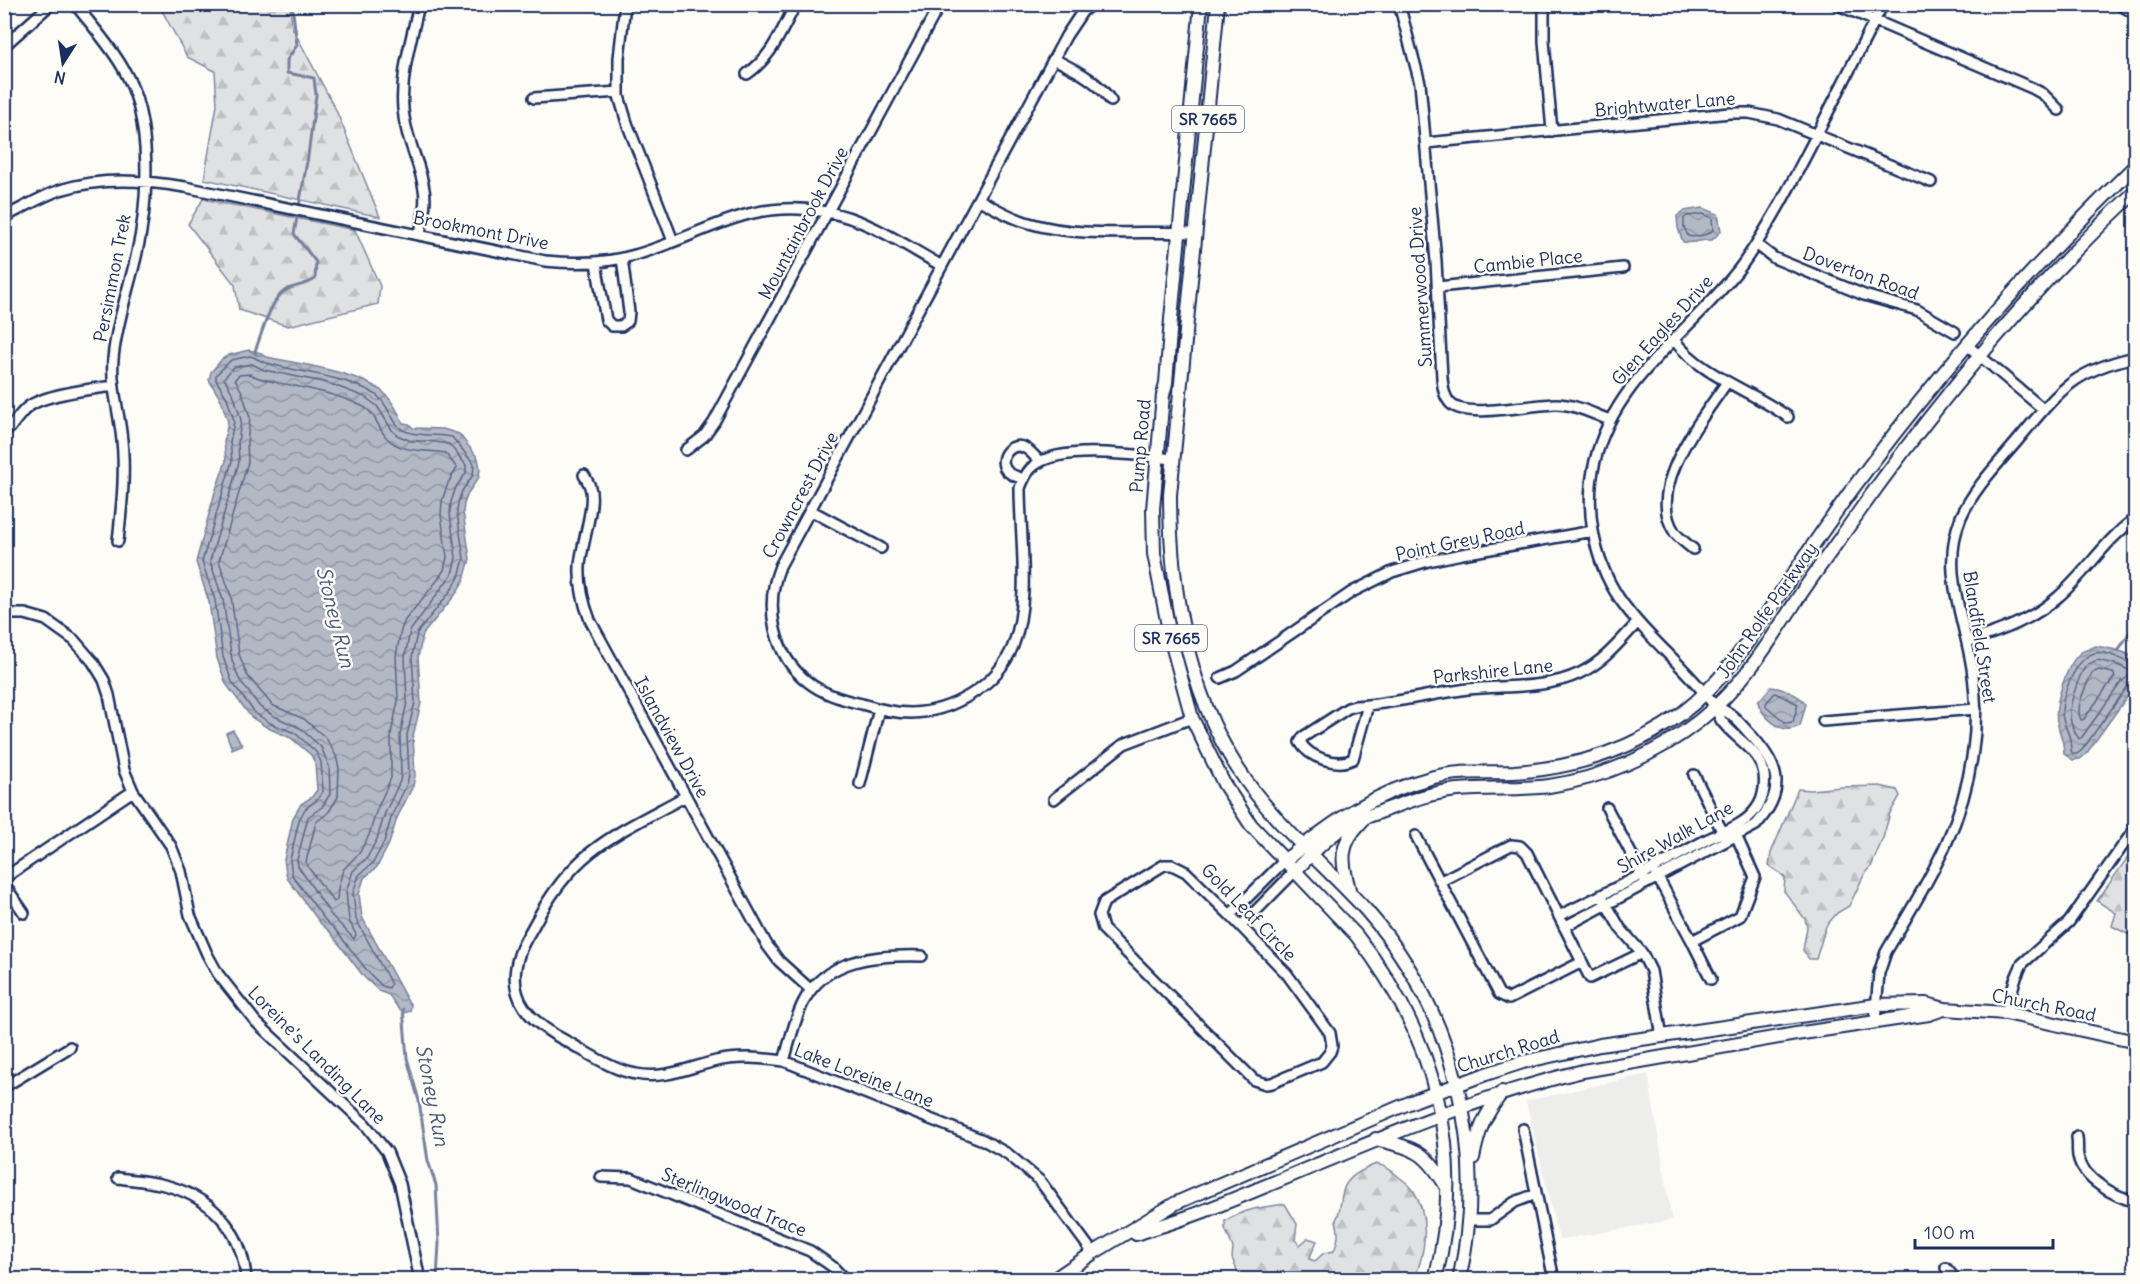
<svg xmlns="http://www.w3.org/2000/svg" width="2140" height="1284" font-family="Delius,sans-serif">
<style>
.built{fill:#edeeec}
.forest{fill:url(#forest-firs);stroke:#7e88a0;stroke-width:1.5}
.water{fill:url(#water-waves);stroke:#76819c;stroke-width:1.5}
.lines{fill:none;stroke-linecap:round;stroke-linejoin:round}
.shore{stroke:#586687;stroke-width:1.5}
.stream{stroke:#76819c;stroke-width:3}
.minor-casing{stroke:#1b2f5e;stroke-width:14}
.major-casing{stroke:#1b2f5e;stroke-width:16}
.minor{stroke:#fdfcf7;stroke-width:9}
.major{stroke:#fdfcf7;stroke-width:12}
.labels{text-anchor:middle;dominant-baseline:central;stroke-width:5;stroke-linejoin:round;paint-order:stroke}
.shield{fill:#fdfcf7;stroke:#5f6c8c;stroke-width:1.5}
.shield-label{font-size:16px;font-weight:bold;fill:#1b2f5e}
.street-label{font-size:18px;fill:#1b2f5e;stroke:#fdfcf7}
.water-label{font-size:20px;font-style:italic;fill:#49587d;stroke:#fdfcf7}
</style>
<defs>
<pattern id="forest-firs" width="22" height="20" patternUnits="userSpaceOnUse" patternTransform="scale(1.5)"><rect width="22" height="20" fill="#e0e1e3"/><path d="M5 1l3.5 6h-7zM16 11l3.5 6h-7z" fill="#c0c1c5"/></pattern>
<pattern id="water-waves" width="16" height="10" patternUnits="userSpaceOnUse" patternTransform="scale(1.5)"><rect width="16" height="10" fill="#b3b8c5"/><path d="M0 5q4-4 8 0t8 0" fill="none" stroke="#9196a3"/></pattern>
</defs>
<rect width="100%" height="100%" fill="#fdfcf7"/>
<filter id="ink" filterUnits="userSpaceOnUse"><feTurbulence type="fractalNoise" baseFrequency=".0167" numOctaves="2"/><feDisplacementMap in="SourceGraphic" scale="12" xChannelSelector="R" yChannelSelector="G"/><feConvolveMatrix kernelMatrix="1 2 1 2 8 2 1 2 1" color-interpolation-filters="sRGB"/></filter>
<g filter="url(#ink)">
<!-- built -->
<path class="built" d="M1648,1074L1672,1220L1559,1240L1526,1101Z"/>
<!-- forest -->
<path class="forest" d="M159,5H290L292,27L336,110L380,217L204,179L217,105L215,71L187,57Z
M203,199L355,230L380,286L378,304L288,326L239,310L235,285L188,224Z
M1880,786L1897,790L1900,796L1890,813L1883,838L1871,867L1864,875L1849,906L1837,913L1826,926L1816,959H1809L1803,950L1807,927L1805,919L1784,891L1785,878L1780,873L1769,866L1771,853L1798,789L1811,790L1842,787Z
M2135,847V938L2112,926L2116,913L2097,901Z
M1376,1164C1386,1166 1391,1170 1399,1177C1404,1181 1410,1185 1413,1190C1430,1215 1426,1253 1414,1279L1282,1280L1277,1274L1254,1279L1240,1278L1232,1258L1233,1248L1225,1228V1221C1244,1209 1263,1207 1285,1204L1297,1224L1295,1240L1300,1245L1308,1238L1317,1241L1309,1259L1315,1261L1324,1253L1334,1251C1339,1240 1339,1232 1336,1220C1341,1210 1340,1202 1343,1191C1347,1176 1363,1170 1376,1164Z"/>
<!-- water -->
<path class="water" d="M1703,208L1718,214L1721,231L1712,240C1701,239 1694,244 1683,242L1678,228L1677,216L1684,211Z
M249,350L262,353V355L267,357C299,364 358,372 383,392C391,399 399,413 403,423L409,424L413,428L443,429L459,434L478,458L480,469L479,477L468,493L464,504L463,512L470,559L464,580L455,595L423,634L418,657L421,703L413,736L415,776L413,786L397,818L389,844L377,867L364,878L359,894L362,917L407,1000L411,1005L410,1011L405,1013L398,1008L389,995L379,991L364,977L330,932L321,924L287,878L284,860L293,818L301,804L312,797L317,790L315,763L311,755L291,738L268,728L251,717L226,684L217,658L209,602L196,562L215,492L226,461L224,442L228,422L221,400L209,380L211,372L222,359L229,355Z
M2096,646C2110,649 2124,650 2135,659V686L2086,754L2080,759L2073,760L2064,754C2064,739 2059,734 2057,721C2054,705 2066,666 2079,654C2083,650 2090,649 2096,646Z
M1771,687C1782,688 1800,695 1806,704L1800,726C1795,728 1791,730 1786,729C1775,727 1760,713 1758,702Z
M233,730L242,745L232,749L226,733Z"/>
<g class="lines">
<!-- shore -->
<path class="shore" d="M1703,214L1712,218L1713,230C1709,235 1694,238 1688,236L1684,227V218L1687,216Z
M250,356C256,357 260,362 267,363C301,373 337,375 370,391C386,399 388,414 399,427C408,437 438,434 452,437L474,464L473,475L462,491L458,503L457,513L464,559L459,577L450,592L417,633L412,657L415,702L407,735L409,775L407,784L392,815L384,842L373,863L359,875L353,893L356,919L391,984L389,988L382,986L369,973L334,928L325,920L292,875L290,860L299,820L305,809L316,801L323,791L321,762L316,752L295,733L270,723L255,713L232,682L223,657L215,600L202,562L232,461L230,442L234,421L227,398L216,380V375L231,360Z
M252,364L264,370L328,383L365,397L377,406L392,430L397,435L411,441H428L449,444L466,465V473L456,487L451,502L450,514L456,558L452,574L410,631L405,657L407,702L400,735L401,774L400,781L385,813L377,839L367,858L353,871L346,892L349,920L356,935L354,939L331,915L298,866L297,860L308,817L322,807L330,794L329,766L321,747L300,728L274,716L260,707L239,679L232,660L223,600L210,561L239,462L238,443L241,420L234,396L224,378L234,367Z
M250,374C262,381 277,382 290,385C315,390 339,395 362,406C376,412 377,428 387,438C402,454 425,449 445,453L457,468L448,483L442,501L441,515L447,557L444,570L436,582L405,620L401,630L396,656L398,701L391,734V778L377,809L369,835L360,852L343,870L338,888L337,900L334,902L308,867L306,862L316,822L328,813L338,797L339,768L336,756L326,738L304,719L272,705L247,675L239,654L231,596L219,561L248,462L247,443L250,418L242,392L235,379L239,375Z
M2097,660L2115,664L2131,671L2132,674L2122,681L2082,737L2079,739C2074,732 2069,721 2070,712C2070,703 2080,670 2088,664C2089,664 2096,661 2097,660Z
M2136,664C2123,662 2109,650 2095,653C2076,657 2062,694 2062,712C2062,723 2068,730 2070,739C2071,745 2070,748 2072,753L2077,754L2082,750L2128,686L2136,683
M2099,670L2113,673L2115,676L2084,719L2081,720C2074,707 2087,685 2092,673Z
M1775,693L1798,704L1793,722L1786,723L1766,706V703Z"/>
<!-- stream -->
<path class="stream" d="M256,354L255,351C262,334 271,296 288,289C298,285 306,285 315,279L316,262L294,234L308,156L316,95L314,78L287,73V60L297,45L292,4
M2118,651L2136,622
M403,1009L407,1058L419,1101L428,1161L436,1185L439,1243L437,1280"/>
<defs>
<path id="minor" d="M75,4C92,26 111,46 124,70C153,120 149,202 136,257C128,291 116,325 113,359C111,384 118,408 121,432C126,468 122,505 118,541
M419,4C412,38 400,74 403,109C405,138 420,162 424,189C427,204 422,220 420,235
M625,4L619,58V96L627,123L673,241
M1091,4L1082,12L1066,36L780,566C764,606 773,655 808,682C823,694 843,700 862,704C878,709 895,713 911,713C952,712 997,686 1013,646C1031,599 1020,539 1020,488C1023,480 1027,470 1035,465C1063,444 1141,456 1174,459
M1399,4L1420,83L1436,261L1442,378C1443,388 1444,397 1451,404C1467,419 1532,404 1556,404C1575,404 1593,414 1610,420
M1544,4V41L1552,131
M1836,4L2032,88L2043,94L2059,110
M2118,4L2136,14
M4,46L51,4
M1054,59C1077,71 1097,80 1111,101
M747,74C773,56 781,31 796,4
M534,98L619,92
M1426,143L1730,113H1749L1778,119L1931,182
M978,199C994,208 1011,218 1029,223C1082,239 1141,230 1196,233
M4,217C23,208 40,197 60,190C102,177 142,180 185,187L545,261C576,264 605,264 635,255C706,235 747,197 827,212C868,219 906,246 942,266
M1756,244L1774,258L1864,295L1917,310L1955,332
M596,263L606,320L612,326H621L628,321L629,312L622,258
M1438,287L1623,268
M1674,340C1703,377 1751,390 1788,417
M1967,345L2043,409
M10,428C15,422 21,412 28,407C44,394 92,389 114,386
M686,450L704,436L714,422L940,4
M584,475C586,479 589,483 590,487C596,504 581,546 580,566C579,585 583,602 590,620L767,945L779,961L811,990
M1023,479C1018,477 1010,475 1006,470C997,457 1012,441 1025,448C1031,451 1035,457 1040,462
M810,510L881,548
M1693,549C1687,544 1680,539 1675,533C1644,488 1703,418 1727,382
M4,614H25L46,620L74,640L93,662L104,680L109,695L124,770L133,791L171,846L181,871L190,915L207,954L218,974L256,1022L365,1124L387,1152L400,1184L420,1280
M1967,642C2000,631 2031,621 2058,597C2086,573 2105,540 2136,518
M1220,678L1236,671L1352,592L1392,572L1428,561L1462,554L1593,531
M1368,705L1353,759C1337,767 1309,758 1300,742L1303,737L1348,708L1355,706C1392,704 1430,694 1468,689C1505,685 1545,690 1580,673C1604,662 1620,641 1638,622
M1823,721L1976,709
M1694,775L1724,835
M860,784L879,709
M686,796C654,814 620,829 591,852C567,871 550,895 535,923C530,933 522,944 519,955C505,998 531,1023 566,1041C588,1053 612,1070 636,1074C664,1080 690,1067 716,1061C739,1056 761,1058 784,1061L983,1140L1008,1154L1040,1181L1093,1253
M1054,799L1124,744L1192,718
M1607,808L1644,878
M1416,836L1499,994L1509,999L1582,962L1527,853L1520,846L1511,845L1441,881
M1164,865H1172L1186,872L1230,915L1287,974L1330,1033L1332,1046L1330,1052L1322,1062L1272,1083L1266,1084L1254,1080L1103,929L1099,915L1104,902Z
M1656,874L1692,941L1740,916L1755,877L1734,831
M4,878L133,791
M4,884L24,913
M1604,900L1620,928L1642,953L1651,971L1662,1037
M1230,915L1284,861
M1559,916C1609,892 1657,867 1706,840C1722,832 1745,825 1756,809C1765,798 1767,777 1761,764C1753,746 1732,736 1721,720C1718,715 1717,709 1713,704C1685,666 1646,637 1619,598C1593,559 1584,506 1595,461C1615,377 1693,331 1742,265C1770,226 1791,184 1813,142C1836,96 1860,50 1883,4
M1241,926L1294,872
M1564,927L1756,825C1788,789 1779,764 1748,732C1737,720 1731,712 1716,707
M1692,941L1711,979
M1582,962L1590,978L1642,953
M2006,1013L2015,980L2022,964L2069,922L2136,827
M1875,1022L1879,973L1886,952C1926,884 1963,830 1973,750C1977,723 1976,695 1972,668C1964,617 1940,569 1961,517C1975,486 2002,460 2023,434C2060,389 2077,369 2136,357
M784,1061C790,1041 794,1021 803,1003C825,957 879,955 922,956
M4,1087L70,1047
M1523,1129L1554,1280
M2077,1137C2078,1143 2077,1150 2078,1156C2083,1180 2114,1196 2136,1202
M601,1177L631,1178L810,1251L833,1267L845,1280
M118,1178C132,1180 146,1181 160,1184C209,1195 243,1228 246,1280
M1468,1220H1490L1515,1202L1536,1194
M1946,1268L1956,1280"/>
<path id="major" d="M1201,4L1171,319L1166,383L1163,395L1153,509L1154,554L1171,641L1192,718L1224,784L1251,825L1356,935C1435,1035 1467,1155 1435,1280
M1218,4L1170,495C1170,587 1187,690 1238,769C1273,823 1323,863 1366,910C1454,1010 1489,1150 1459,1280
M1284,861C1333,822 1372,793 1434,777C1461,770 1487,773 1514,772C1574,768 1632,750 1681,714C1722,683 1748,642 1776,600C1799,565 1823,530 1848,495C1934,378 2031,267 2136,165
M1294,872C1311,854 1329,835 1350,823C1355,820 1360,819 1366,817C1398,806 1424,793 1458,790C1488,787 1519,790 1549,786C1603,778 1656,755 1699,721C1742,687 1769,643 1798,598C1818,568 1840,539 1861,509C1942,396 2033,287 2136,191
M1350,893C1342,862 1337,846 1362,821
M1376,1139C1415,1149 1425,1150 1446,1186
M1473,1158C1479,1128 1484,1117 1502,1092
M1136,1234C1160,1226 1185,1219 1209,1209C1333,1160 1453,1102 1583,1071L1796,1034L1929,1014L1944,1009
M1053,1280L1093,1253L1176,1203L1416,1100L1486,1074L1523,1062L1600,1045L1876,1005L1926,1004L1945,1009L2006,1013L2136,1042"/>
</defs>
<!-- minor casing -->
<use href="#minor" class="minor-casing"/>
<!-- major casing -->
<use href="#major" class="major-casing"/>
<!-- minor -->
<use href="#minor" class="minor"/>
<!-- major -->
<use href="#major" class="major"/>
</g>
</g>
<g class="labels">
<!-- shield labels -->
<g class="shield">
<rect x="1172" y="106" width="72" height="26" rx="4.5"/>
<rect x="1135" y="625" width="72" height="26" rx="4.5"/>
</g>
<g class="shield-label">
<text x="1208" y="119">SR 7665</text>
<text x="1171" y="638">SR 7665</text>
</g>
<!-- street labels -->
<g class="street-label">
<text transform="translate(1665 104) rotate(-5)">Brightwater Lane</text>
<text transform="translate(803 223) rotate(-62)">Mountainbrook Drive</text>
<text transform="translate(481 230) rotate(11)">Brookmont Drive</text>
<text transform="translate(1528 261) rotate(-6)">Cambie Place</text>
<text transform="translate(1861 273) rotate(20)">Doverton Road</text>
<text transform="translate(112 278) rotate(-79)">Persimmon Trek</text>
<text transform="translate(1420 287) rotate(-94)">Summerwood Drive</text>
<text transform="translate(1662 330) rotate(-48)">Glen Eagles Drive</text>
<text transform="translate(1140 446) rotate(-85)">Pump Road</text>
<text transform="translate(800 495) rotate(-62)">Crowncrest Drive</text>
<text transform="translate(1460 541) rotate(-12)">Point Grey Road</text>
<text transform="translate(1767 610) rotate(-55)">John Rolfe Parkway</text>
<text transform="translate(1980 637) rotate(81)">Blandfield Street</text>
<text transform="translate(1493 671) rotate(-6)">Parkshire Lane</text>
<text transform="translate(672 737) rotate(61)">Islandview Drive</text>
<text transform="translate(1675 837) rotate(-29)">Shire Walk Lane</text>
<text transform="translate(1249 912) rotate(46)">Gold Leaf Circle</text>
<text transform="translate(2044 1005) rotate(11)">Church Road</text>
<text transform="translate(1508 1051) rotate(-17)">Church Road</text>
<text transform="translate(317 1055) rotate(45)">Loreine's Landing Lane</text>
<text transform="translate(864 1075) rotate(21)">Lake Loreine Lane</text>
<text transform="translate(734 1202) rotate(22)">Sterlingwood Trace</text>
</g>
<!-- water labels -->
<g class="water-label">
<text transform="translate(336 617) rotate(76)">Stoney Run</text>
<text transform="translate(433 1095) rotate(79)">Stoney Run</text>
</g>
</g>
<!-- margin -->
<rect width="2140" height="1284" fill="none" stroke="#fdfcf7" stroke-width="24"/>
<rect x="12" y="12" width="2116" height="1260" fill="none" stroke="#1b2f5e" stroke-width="2" filter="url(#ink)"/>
<!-- north arrow -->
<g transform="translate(63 63) rotate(192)" stroke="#fdfcf7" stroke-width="4.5" paint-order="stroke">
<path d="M0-4.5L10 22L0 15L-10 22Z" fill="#1b2f5e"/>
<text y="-9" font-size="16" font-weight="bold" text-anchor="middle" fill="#1b2f5e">N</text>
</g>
<!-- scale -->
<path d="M1915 1239v9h138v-9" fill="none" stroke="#1b2f5e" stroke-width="3"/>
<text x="1924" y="1239" font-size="18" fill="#1b2f5e" stroke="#fdfcf7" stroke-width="4.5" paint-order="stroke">100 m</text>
</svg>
